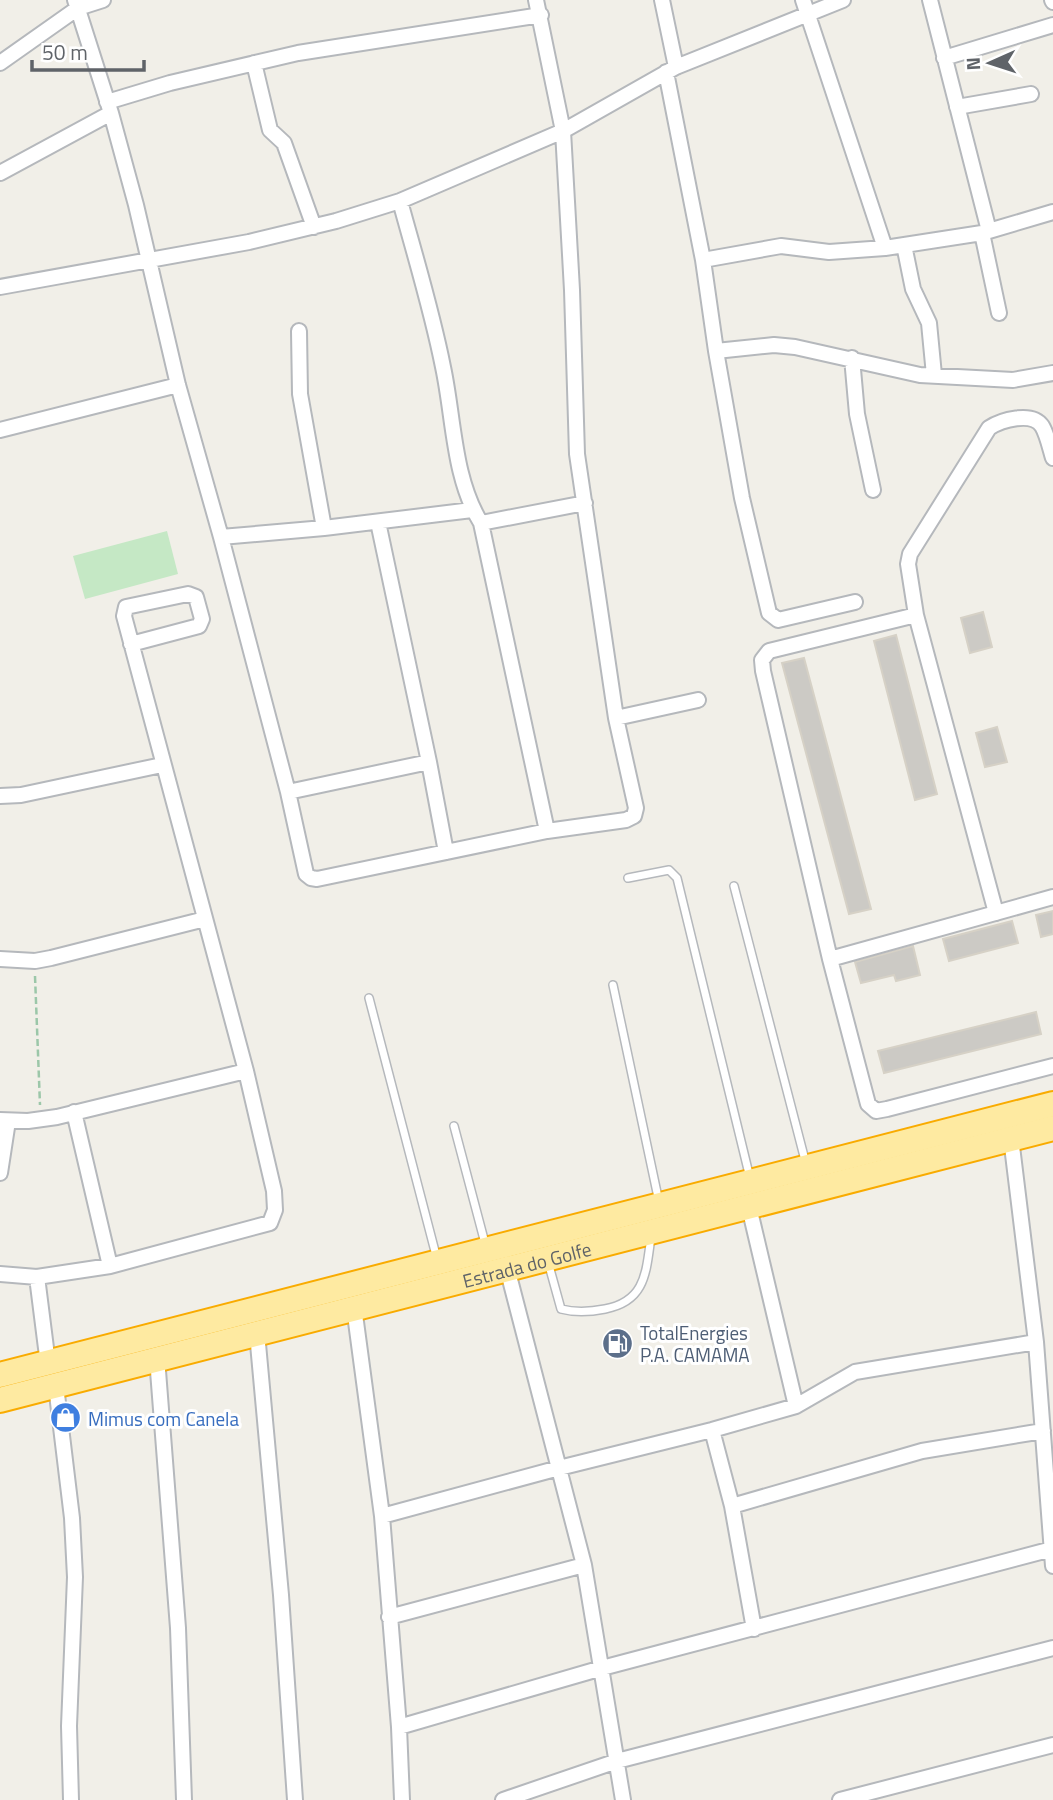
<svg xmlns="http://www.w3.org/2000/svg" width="1053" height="1800" font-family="'Titillium Web',sans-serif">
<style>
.green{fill:#c5e8c5}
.building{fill:#cccac5;stroke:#d6d1c6;stroke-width:2}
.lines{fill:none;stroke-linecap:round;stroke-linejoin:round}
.service-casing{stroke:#b5b8bc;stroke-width:10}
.minor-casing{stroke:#b5b8bc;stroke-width:18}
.trunk-casing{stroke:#f9ab00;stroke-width:28}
.path{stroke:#9cc7a9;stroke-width:2.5;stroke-dasharray:7 3.5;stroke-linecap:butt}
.service{stroke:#fff;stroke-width:7}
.minor{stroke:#fff;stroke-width:14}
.trunk{stroke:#feeaa1;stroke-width:24}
.labels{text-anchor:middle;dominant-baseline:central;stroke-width:6;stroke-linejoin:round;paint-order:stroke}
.street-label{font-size:19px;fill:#5f6368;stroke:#fff}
.service-label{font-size:19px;fill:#4e5e75;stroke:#fff;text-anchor:start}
.shop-label{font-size:19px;fill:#366cbe;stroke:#fff;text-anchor:start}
</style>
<rect width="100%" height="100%" fill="#f1efe8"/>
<!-- green -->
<path class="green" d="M167,531L178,574L85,599L73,556Z"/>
<!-- building -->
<path class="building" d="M983,612L992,647L970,653L961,618Z
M896,635L937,794L915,800L874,641Z
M804,658L871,909L849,914L782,663Z
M997,727L1007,762L985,767L976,733Z
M1053,911V934L1041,937L1036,915Z
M1012,921L1018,943L949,961L943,939Z
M913,946L920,975L896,981L894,975L861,983L855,962Z
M1036,1012L1041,1034L884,1073L878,1051Z"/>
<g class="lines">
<defs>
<path id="service" d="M628,878L669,870L677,878L750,1178
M734,886L806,1164
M613,985L659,1202
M369,998L437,1259
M454,1126L486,1247
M548,1262L561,1309C576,1313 590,1312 605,1309C646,1301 646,1272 651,1237"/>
<path id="minor" d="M75,0L111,113L136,205L178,385L221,537L288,792L306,874L311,878L317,879L547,831L626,820L634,816L636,808L616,718L577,454L572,290L563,131L536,0
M662,0L676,67
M803,0L885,248L982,233L1053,212
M930,0L989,231
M1052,0L1053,2
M944,58L1053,25
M0,63L78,8L103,0
M254,63L270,130L284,143L314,227
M666,72L703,260L716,351L742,498L769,613L778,620L855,602
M107,102L170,83L298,53L541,15
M957,107L1031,94
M0,173L111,113
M400,201C415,256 432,311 443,367C454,418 453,478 481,523L547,831
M982,233L999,313
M904,245L913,289L929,323L934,375
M703,260L781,246L829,252L885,248
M0,287L249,242L336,221L400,201L563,131L676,67L843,0
M299,331L300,394L324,528
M716,351L774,345L795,347L920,375L1013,380L1053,373
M852,358L857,414L873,490
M0,430L178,385
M378,522L429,762L446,852
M481,523L585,503
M221,537L324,528L472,510
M916,615L769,651L762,660L763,671L830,959L868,1104L876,1111L887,1109L1053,1066
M616,718L698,700
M288,792L429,762
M0,796L21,795L162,765
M996,913L916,615L908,564L910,554L989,428C1001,420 1032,411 1042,426C1047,434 1050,448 1053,458
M0,959L35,961L51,958L205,919
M830,959L1053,897
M74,1112L110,1266
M0,1120L28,1121L57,1117L246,1071
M1011,1138L1036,1342L1053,1566
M0,1173L8,1121
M749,1207L796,1406
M507,1268L584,1565L623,1800
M0,1274L37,1277L110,1266L270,1223L275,1210L274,1191L246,1071L124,616L126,607L188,594L196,597L202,619L199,626L131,644
M37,1277L48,1364
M354,1307L382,1516L399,1727L402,1800
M257,1333L281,1595L295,1800
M157,1358L178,1628L184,1800
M56,1386L72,1518L75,1577L69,1726L71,1800
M712,1430L732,1506L754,1629
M732,1506L922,1451L1043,1431
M382,1516L559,1468L712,1430L796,1406L855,1372L1036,1342
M389,1617L584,1565
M399,1727L602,1668L1052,1549
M503,1800L617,1761L1053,1648
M840,1800L1053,1745"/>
<g id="trunk">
<path d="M0,1375L1053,1104"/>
<path id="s1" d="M0,1400L1053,1128"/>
</g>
</defs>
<!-- service casing -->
<use href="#service" class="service-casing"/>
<!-- minor casing -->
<use href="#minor" class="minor-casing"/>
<!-- trunk casing -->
<use href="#trunk" class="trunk-casing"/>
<!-- path -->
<path class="path" d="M35,976L40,1105"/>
<!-- service -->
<use href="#service" class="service"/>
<!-- minor -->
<use href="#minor" class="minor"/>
<!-- trunk -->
<use href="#trunk" class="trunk"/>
</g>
<!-- icons -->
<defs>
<symbol id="fuel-disc" viewBox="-11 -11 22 22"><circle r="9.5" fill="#5c6f8a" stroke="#fff"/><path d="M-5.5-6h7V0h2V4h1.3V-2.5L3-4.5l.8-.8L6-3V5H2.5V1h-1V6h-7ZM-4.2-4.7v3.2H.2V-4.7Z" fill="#fff"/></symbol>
<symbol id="shop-disc" viewBox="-11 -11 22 22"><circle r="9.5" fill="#3f7fe0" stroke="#fff"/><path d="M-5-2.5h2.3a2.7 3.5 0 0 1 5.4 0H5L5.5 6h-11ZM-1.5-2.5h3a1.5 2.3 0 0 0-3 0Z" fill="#fff"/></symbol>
</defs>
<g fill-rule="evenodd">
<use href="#fuel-disc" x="600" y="1326" width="35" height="35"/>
<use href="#shop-disc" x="48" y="1400" width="35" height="35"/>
</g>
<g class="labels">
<!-- street labels -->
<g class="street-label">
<text stroke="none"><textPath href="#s1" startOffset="544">Estrada do Golfe</textPath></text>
</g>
<!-- service labels -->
<g class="service-label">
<text x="640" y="1332">TotalEnergies<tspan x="640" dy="22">P.A. CAMAMA</tspan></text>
</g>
<!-- shop labels -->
<g class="shop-label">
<text x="88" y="1418">Mimus com Canela</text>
</g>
</g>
<!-- north arrow -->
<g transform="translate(990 63) rotate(267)" stroke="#ffffff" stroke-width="5" paint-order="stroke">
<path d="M0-5L12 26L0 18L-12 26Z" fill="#5f6368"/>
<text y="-10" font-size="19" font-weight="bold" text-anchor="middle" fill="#5f6368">N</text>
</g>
<!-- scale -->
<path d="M32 60v10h112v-10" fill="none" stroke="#5f6368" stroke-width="3.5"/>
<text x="42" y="60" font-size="21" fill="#5f6368" stroke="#ffffff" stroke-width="5" paint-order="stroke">50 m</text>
</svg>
